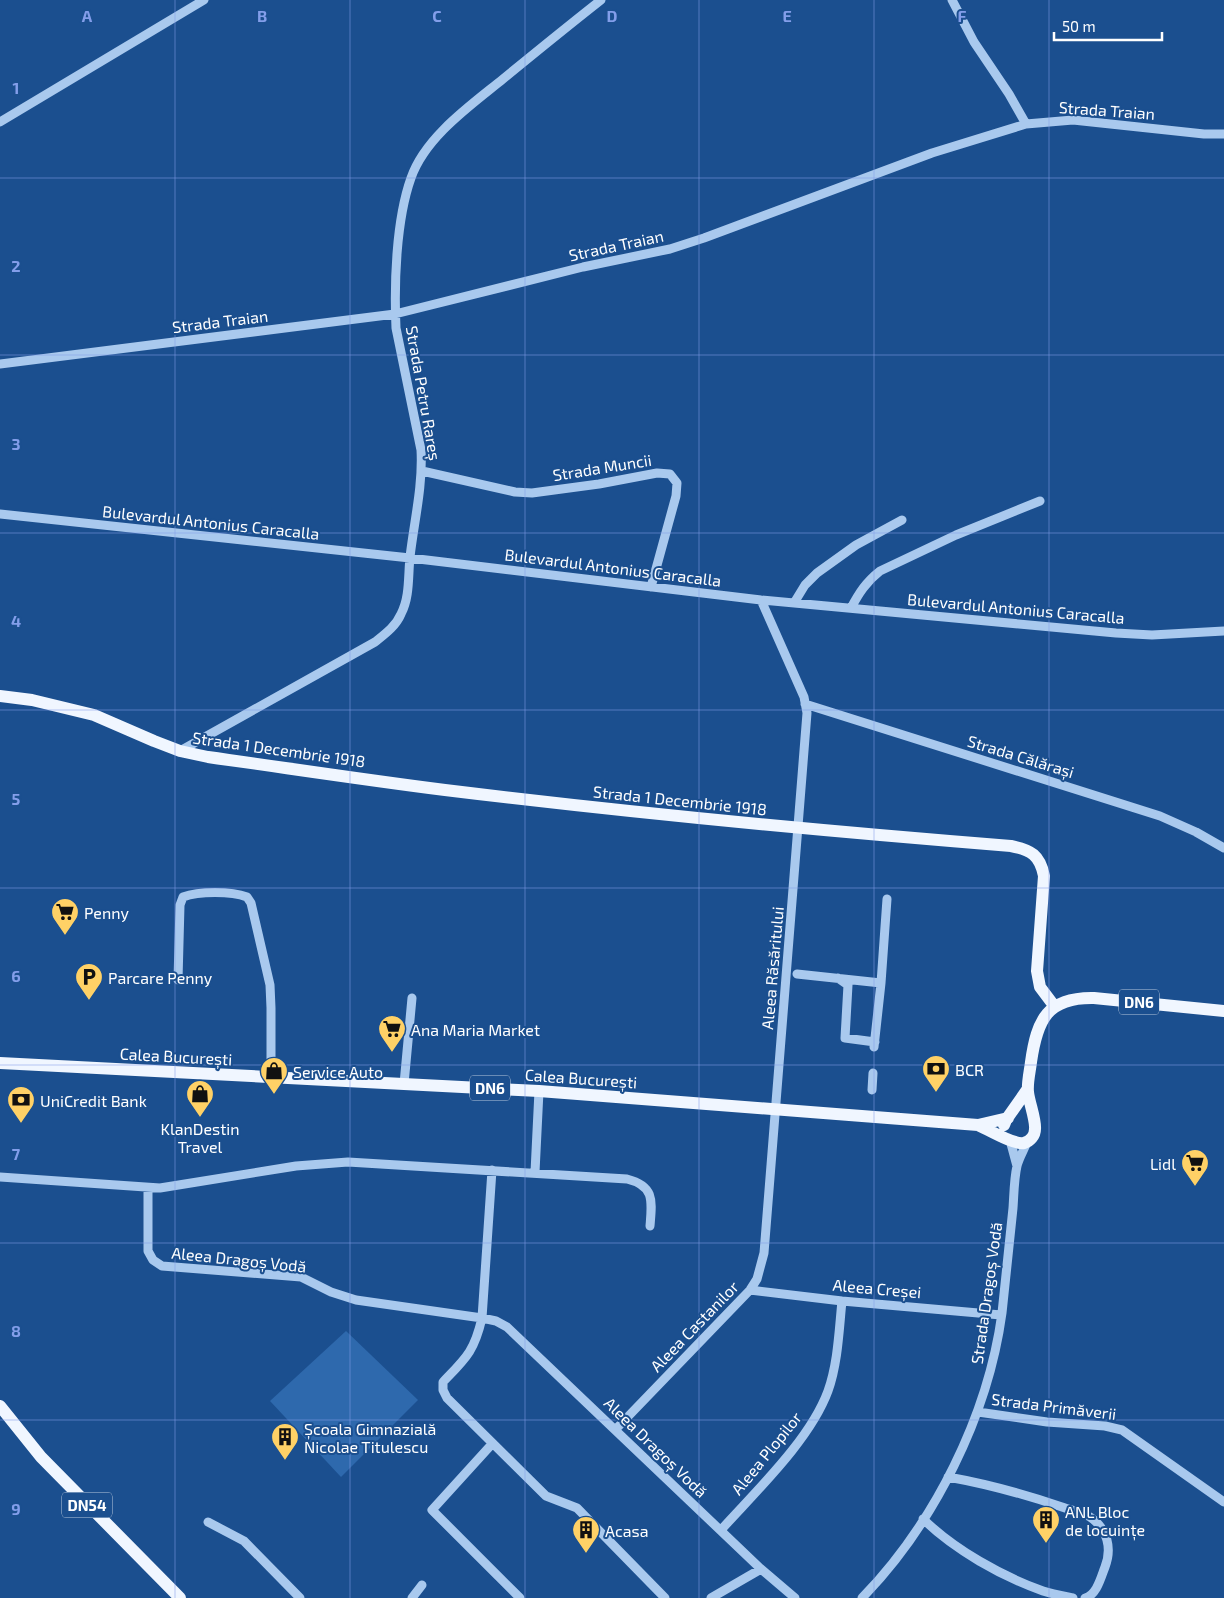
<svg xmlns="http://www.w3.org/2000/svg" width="1224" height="1598" font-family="'Exo 2',sans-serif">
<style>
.grass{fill:#2e69ad}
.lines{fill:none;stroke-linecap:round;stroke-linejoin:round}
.minor{stroke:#a9c9ee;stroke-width:9}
.major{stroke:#f0f6ff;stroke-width:12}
.grid{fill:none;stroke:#839eea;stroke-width:1;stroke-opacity:0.55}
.labels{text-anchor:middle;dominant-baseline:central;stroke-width:4;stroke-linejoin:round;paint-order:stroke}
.shield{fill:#1b4f8f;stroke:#bbcadd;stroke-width:1}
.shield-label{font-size:15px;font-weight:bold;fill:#fff}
.street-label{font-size:16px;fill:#fff;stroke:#1b4f8f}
.poi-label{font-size:16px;fill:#fff;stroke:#1b4f8f;text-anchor:start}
.grid-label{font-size:16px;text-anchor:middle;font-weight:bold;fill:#839eea;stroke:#1b4f8f;stroke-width:4;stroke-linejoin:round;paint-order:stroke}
</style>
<rect width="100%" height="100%" fill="#1b4f8f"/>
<!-- grass -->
<path class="grass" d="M346,1331L418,1400L341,1477L270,1401Z"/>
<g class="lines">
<!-- minor -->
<path class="minor" d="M952,0L974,42L1009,94L1026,124
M0,122L204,0
M0,364L395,314L583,267L670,249L704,238L932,153L1026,124L1073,120L1204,134H1224
M422,471L515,492L532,493L599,484L657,473L670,474L677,483L676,496L651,587
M0,514L410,558L761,600L1116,633L1152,635L1224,631
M794,603L805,585L817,573L856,545L902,520
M851,608C859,593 866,582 880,571L956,535L1040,501
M805,704L1160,816L1196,832L1224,848
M180,751L375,642C385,634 396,626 401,614C410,597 408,576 410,557C414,522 423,486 421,450L396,328C394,284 396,220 411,178C425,137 471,105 503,79C536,52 568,26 601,0
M797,974L881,983L887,899
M838,978L848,985L845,1038L875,1042
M178,980L180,905L183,897C199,891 231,891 247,897L251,903L270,985L271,1008V1076
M874,1047L881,983
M404,1084L412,998
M872,1090L873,1073
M1010,1140L1017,1166
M492,1170L482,1318C474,1352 466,1358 443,1382V1390L447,1398L546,1496L577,1508L665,1598
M535,1172L539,1091
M0,1177L160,1188L296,1166L348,1162L627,1179C655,1186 652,1201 650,1226
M148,1188V1251L153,1260L162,1266L301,1277L331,1292L356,1300L482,1318L496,1321L507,1327L761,1569L795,1598
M750,1290L842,1301L1001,1315
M978,1412L1047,1422L1105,1426L1122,1430L1224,1502
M616,1429L750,1290L757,1279L764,1253L807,713L804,697L761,600
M492,1444L432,1510L520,1598
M948,1477C987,1484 1024,1494 1062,1507C1070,1510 1082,1512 1090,1517C1108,1529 1112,1549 1105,1567C1101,1577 1097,1595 1085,1598
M923,1519C955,1550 1001,1576 1043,1591C1052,1594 1063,1596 1073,1598
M208,1522L244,1541L300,1598
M721,1530C756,1491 810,1440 828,1391C838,1363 839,1330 842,1301
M412,1598L422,1585
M711,1598L761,1569
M862,1598C934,1524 988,1416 1002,1313C1006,1278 1009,1243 1013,1208C1014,1194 1014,1179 1017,1166C1019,1158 1024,1150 1027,1142"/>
<!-- major -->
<path class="major" d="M0,696L32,700L94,715L154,741L180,751L208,757C287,768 366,780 445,790C633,813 822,831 1011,846C1031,850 1040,855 1044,876L1037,971L1040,987L1055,1007
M0,1063L539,1091L978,1125L1008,1118
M978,1125C989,1130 1014,1145 1024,1143C1030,1141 1035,1136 1035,1129C1036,1120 1029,1102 1028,1092C1027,1083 1030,1071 1031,1062C1037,1020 1047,997 1094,998L1224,1011
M1004,1125L1006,1120L1027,1090
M0,1406L41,1457L180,1598"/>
</g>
<!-- grid -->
<path class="grid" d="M175,0V1598M350,0V1598M525,0V1598M699,0V1598M874,0V1598M1049,0V1598M0,178H1224M0,355H1224M0,533H1224M0,710H1224M0,888H1224M0,1065H1224M0,1243H1224M0,1420H1224"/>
<!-- icons -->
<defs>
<symbol id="supermarket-pin" viewBox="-11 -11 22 30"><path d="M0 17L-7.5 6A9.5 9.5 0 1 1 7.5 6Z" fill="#ffd166" stroke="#1b4f8f"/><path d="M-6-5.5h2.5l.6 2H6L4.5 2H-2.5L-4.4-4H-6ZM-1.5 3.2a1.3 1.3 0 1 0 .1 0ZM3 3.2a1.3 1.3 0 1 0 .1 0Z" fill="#111"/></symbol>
<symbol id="parking-pin" viewBox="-11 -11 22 30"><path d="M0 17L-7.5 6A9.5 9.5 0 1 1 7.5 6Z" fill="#ffd166" stroke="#1b4f8f"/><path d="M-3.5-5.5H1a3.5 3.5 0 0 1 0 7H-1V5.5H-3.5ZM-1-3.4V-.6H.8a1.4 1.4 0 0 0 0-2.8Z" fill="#111"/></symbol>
<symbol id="bank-pin" viewBox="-11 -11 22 30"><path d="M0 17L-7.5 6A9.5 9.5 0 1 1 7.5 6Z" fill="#ffd166" stroke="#1b4f8f"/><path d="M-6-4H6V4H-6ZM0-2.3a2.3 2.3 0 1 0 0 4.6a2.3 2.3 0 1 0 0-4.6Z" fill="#111"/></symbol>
<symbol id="shop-pin" viewBox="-11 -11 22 30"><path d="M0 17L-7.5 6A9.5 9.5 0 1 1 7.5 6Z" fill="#ffd166" stroke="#1b4f8f"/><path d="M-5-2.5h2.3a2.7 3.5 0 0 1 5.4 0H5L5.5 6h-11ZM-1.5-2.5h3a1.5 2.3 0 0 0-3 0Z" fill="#111"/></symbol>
<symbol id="building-pin" viewBox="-11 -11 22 30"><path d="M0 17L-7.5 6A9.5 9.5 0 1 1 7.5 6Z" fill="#ffd166" stroke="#1b4f8f"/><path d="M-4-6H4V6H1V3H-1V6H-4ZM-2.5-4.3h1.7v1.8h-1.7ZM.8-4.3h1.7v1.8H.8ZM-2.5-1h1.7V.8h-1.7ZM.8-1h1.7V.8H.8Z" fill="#111"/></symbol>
</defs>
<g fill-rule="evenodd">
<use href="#supermarket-pin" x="49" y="896" width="32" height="43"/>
<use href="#parking-pin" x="73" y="961" width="32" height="43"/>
<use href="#supermarket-pin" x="376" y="1013" width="32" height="43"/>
<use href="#bank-pin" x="920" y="1053" width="32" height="43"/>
<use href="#shop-pin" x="258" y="1055" width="32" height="43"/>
<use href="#shop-pin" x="184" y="1078" width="32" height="43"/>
<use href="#bank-pin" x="5" y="1084" width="32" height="43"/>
<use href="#supermarket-pin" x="1179" y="1147" width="32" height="43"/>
<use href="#building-pin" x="269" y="1421" width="32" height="43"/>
<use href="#building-pin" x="1030" y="1504" width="32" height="43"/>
<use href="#building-pin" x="570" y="1514" width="32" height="43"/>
</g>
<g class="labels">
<!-- shield labels -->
<g class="shield">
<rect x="1119" y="989.5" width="40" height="25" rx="4"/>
<rect x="470" y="1075.5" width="40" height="25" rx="4"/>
<rect x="62" y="1492.5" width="50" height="25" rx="4"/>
</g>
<g class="shield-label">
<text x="1139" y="1002">DN6</text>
<text x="490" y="1088">DN6</text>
<text x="87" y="1505">DN54</text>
</g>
<!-- street labels -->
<g class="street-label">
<text transform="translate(1107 110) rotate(4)">Strada Traian</text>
<text transform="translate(616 245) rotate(-12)">Strada Traian</text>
<text transform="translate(220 321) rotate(-7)">Strada Traian</text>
<text transform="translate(424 393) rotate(80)">Strada Petru Rareș</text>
<text transform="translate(602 467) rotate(-9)">Strada Muncii</text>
<text transform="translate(211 522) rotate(6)">Bulevardul Antonius Caracalla</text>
<text transform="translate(613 567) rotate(7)">Bulevardul Antonius Caracalla</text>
<text transform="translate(1016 608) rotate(5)">Bulevardul Antonius Caracalla</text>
<text transform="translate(279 749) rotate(8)">Strada 1 Decembrie 1918</text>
<text transform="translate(1021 756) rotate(17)">Strada Călărași</text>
<text transform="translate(680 800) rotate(6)">Strada 1 Decembrie 1918</text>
<text transform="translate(772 968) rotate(-85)">Aleea Răsăritului</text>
<text transform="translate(176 1056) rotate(3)">Calea București</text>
<text transform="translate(581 1078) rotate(4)">Calea București</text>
<text transform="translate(239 1259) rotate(6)">Aleea Dragoș Vodă</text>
<text transform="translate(877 1288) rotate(5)">Aleea Creșei</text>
<text transform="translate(986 1293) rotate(-82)">Strada Dragoș Vodă</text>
<text transform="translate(694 1326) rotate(-46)">Aleea Castanilor</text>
<text transform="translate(1054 1406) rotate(7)">Strada Primăverii</text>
<text transform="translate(656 1447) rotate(44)">Aleea Dragoș Vodă</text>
<text transform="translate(766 1453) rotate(-51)">Aleea Plopilor</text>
</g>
<!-- poi labels -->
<g class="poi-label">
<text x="84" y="912">Penny</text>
<text x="108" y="977">Parcare Penny</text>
<text x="411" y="1029">Ana Maria Market</text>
<text x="955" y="1069">BCR</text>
<text x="293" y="1071">Service Auto</text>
<text x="40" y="1100">UniCredit Bank</text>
<text x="200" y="1128" text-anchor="middle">KlanDestin<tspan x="200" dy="18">Travel</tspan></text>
<text x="1176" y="1163" text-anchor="end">Lidl</text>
<text x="304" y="1428">Școala Gimnazială<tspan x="304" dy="18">Nicolae Titulescu</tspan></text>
<text x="1065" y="1511">ANL Bloc<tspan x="1065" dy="18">de locuințe</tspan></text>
<text x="605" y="1530">Acasa</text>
</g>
</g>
<g class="grid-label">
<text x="87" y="22">A</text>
<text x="262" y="22">B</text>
<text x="437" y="22">C</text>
<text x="612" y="22">D</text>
<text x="787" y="22">E</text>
<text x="962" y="22">F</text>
<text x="16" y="94">1</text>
<text x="16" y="272">2</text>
<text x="16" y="450">3</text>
<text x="16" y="627">4</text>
<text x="16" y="805">5</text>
<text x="16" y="982">6</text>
<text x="16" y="1160">7</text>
<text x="16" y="1337">8</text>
<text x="16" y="1515">9</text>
</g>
<!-- scale -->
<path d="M1054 32v8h108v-8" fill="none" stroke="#ffffff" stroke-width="2.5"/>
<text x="1062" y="32" font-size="15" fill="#ffffff" stroke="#1b4f8f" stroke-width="4" paint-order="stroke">50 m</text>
</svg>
